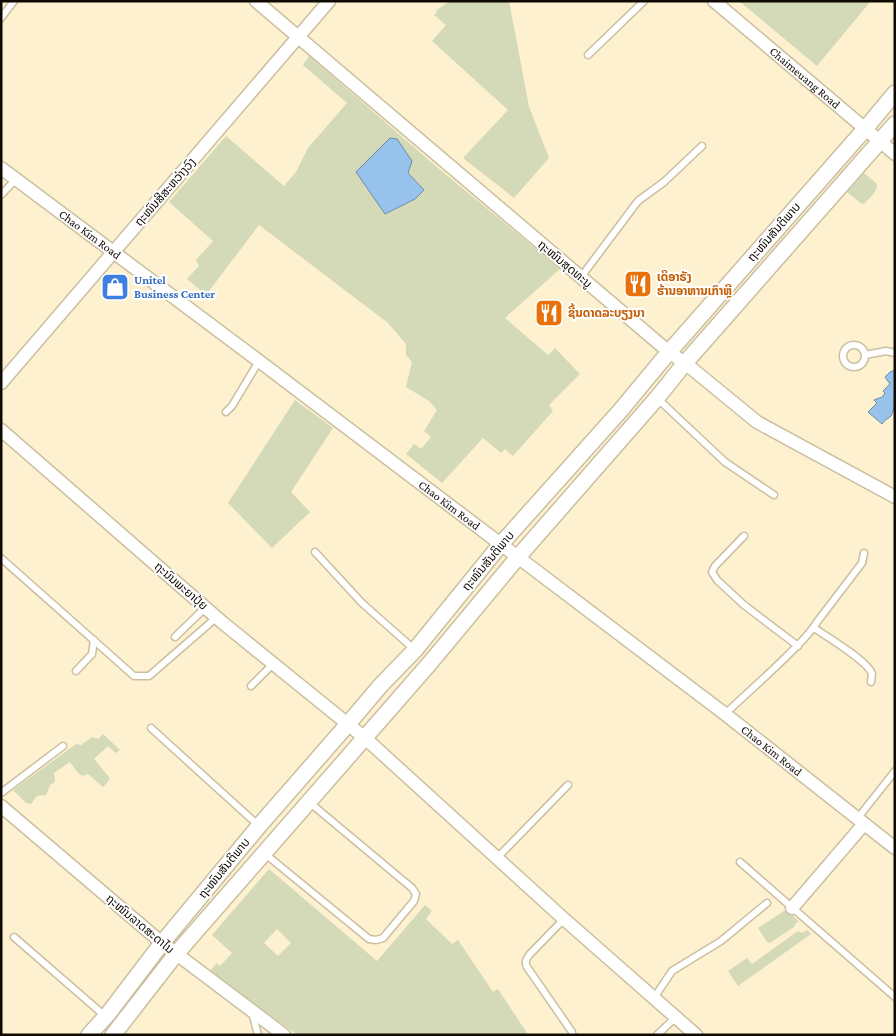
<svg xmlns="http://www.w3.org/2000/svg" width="896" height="1036" font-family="'Crimson Pro','Noto Sans Lao',serif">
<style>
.green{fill:#d4dab7;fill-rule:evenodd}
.water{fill:#96c2ec;stroke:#6e8ba6}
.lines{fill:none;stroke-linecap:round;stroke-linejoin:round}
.service-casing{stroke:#cbbf9f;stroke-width:9}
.minor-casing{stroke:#cbbf9f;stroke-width:15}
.tertiary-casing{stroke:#cbbf9f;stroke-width:18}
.service{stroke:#fff;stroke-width:6}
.minor{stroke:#fff;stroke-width:12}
.tertiary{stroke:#fff;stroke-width:15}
.labels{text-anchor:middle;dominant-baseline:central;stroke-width:4;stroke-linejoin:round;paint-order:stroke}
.street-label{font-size:12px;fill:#0f0b03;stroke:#fff}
.food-label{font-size:12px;font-weight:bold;fill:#c56008;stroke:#fff;text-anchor:start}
.shop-label{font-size:12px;font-weight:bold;fill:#366cbe;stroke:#fff;text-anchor:start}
</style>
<rect width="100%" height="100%" fill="#fdf1d0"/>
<!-- green -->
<path class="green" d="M449,1H509L529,107L549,158L514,198L463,158L508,110L432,41L446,25L434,15L437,12L436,11Z
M739,1H871L817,66Z
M309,56L438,168L560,269L505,318L548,355L555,348L580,374L549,405L553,411L513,456L505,449L501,453L483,438L442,483L406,454L414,444L421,449L431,437L424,431L437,410L429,401L406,387L412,362L406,355V344L388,323L259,225L206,295L187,279L199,266L196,260L213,241L169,202L226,136L284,186L296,172L308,148L347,103L303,65Z
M864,173L877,184C878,192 870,197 865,203L862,204L847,192Z
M295,400L333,428L291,492L310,512L272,548L228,503Z
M103,734L120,750L116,753L108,746L94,759L110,778L106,784L103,787L88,774L83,776L78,773L70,762L54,773L55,782L50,785L46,795L37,796L31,804L26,803L13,790L76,744L81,745L92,737L98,739Z
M269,869L377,961L425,905L432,911L426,919L452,944L458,940L493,992L498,989L527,1033L525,1035H298L208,973L217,963L220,966L232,953L212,935ZM277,929L291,943L278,956L264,943Z
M787,909L799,922L796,923L794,927L770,943L767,942L758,928Z
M807,930L811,934L738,986L728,971L747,958L752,964L798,931L802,933Z"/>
<!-- water -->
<path class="water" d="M390,138L397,139L412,161L408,173L424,190L415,199L385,214L356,172Z
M895,370C895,381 896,409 891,416C888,419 884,420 882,424L868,412L877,403L874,400L882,397L885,393L883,391L890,384L885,377L890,372Z"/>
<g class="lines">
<defs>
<path id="service" d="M1,18L14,1
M588,55L644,1
M1,195L16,179
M581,277L638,201L664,182L702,146
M843 356a11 11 0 1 1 22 0a11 11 0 1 1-22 0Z
M865,355L886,351L895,353
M658,399L725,462L774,495
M226,412L232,406L259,361
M744,536L715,566L712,572L717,580L744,605L798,646
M315,552L362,603L415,650
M1,558L134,676H149L217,617
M814,628C826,636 868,661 872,674C872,674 871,681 871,682
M175,637L206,607
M76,671L92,654L94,640
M251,686L273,664
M725,714C746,694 768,675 789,654C799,644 810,634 817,622L862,563L864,553
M151,728L259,826
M1,793L63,746
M857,819L895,771
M264,853L369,939L376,940L383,938L414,901L416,894L412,888L309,802
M497,858L568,785
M740,862L895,997
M564,919L530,954C527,958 524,962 527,967L572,1032V1035
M14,937L105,1016
M654,998L672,971L721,941L767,903
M252,1012L258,1035
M657,1035L676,1017"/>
<g id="minor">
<path d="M256,1L669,352L685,363L757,422L895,497"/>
<path id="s1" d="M714,1L895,154"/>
<path id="s2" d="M1,168L259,361L725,714L895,848"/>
<path d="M1,383L329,1"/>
<path d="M1,430L223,623L365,738L564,919L696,1035"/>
<path d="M1,806L162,943L284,1035"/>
<path d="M792,908L864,824"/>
</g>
<path id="tertiary" d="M89,1035L108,1014L162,943L259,826L348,724L381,685L415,650L501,544L620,411L669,352L865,129L895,93
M113,1035L176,954L430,663L518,557L657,398L685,363L895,124"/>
</defs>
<!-- service casing -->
<use href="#service" class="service-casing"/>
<!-- minor casing -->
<use href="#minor" class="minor-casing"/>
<!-- tertiary casing -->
<use href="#tertiary" class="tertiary-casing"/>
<!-- service -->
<use href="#service" class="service"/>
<!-- minor -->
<use href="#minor" class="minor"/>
<!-- tertiary -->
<use href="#tertiary" class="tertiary"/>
</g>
<!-- icons -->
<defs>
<symbol id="restaurant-square" viewBox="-11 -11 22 22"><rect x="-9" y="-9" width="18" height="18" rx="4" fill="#e8710a" stroke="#fff"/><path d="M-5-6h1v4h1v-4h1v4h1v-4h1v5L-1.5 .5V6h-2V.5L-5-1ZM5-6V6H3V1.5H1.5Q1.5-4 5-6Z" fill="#fff"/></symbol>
<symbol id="shop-square" viewBox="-11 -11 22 22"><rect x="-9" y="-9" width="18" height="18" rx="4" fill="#3f7fe0" stroke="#fff"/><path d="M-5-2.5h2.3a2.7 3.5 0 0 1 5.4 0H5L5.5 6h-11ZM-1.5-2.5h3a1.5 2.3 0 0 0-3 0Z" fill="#fff"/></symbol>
</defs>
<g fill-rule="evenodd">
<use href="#restaurant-square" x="622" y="268" width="32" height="32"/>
<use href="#shop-square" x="99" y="271" width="32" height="32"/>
<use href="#restaurant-square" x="533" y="297" width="32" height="32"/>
</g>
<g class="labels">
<!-- street labels -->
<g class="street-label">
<text stroke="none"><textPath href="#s1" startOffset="119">Chaimeuang Road</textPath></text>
<text transform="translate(165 192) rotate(-49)">ຖະໜົນສີສະຫວ່າງວົງ</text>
<text transform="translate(774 232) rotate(-49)">ຖະໜົນສັນຕິພາບ</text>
<text stroke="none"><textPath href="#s2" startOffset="111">Chao Kim Road</textPath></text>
<text transform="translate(565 264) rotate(40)">ຖະໜົນສຸດທະນູ</text>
<text stroke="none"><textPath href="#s2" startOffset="561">Chao Kim Road</textPath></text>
<text transform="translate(488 561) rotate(-50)">ຖະໜົນສັນຕິພາບ</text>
<text transform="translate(181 586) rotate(41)">ຖະນົນພະຍາປຸ້ຍ</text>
<text stroke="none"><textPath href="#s2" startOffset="966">Chao Kim Road</textPath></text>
<text transform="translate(224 868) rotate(-51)">ຖະໜົນສັນຕິພາບ</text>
<text transform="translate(140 924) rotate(40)">ຖະໜົນລາດສະດາໄນ</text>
</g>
<!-- food labels -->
<g class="food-label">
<text x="657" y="277">ເດິອາຣັງ<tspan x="657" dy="14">ຮ້ານອາຫານເກົາຫຼີ</tspan></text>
<text x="568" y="313">ຊີ້ນດາດລະບຽງນາ</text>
</g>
<!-- shop labels -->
<g class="shop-label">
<text x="134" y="280">Unitel<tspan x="134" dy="14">Business Center</tspan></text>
</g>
</g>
<!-- border -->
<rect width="896" height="1036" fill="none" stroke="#0f0b03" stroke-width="5"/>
</svg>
